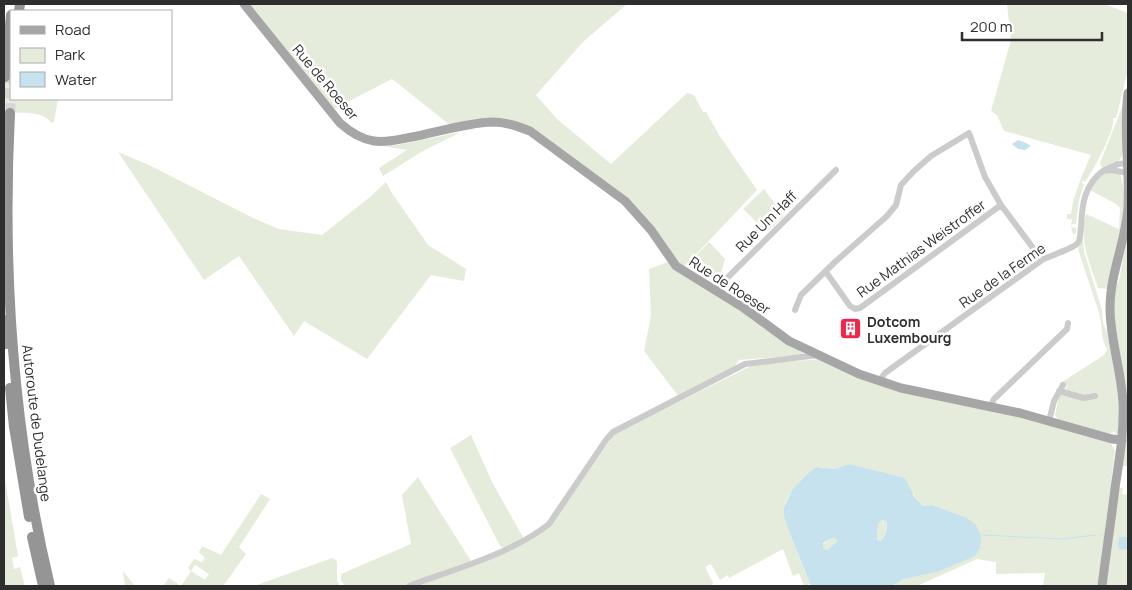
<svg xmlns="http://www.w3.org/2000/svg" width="1132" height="590" font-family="Manrope,sans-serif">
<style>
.green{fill:#e6ecdb;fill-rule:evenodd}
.water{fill:#c5e2ee;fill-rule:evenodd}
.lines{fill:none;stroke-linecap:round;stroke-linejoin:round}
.stream{stroke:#c5e2ee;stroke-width:1}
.highway-tunnel{stroke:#d5d5d5;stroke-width:10;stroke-dasharray:10 5;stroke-linecap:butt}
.minor{stroke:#cbcbcb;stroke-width:6}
.major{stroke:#a6a6a6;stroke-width:9}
.highway{stroke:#959595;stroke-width:10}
.labels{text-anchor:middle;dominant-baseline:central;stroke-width:5;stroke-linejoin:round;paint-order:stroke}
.street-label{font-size:14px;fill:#2e2e2e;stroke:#fff}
.poi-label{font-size:14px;font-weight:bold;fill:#2e2e2e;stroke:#fff;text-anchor:start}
</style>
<rect width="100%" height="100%" fill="#fff"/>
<!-- green -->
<path class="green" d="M247,4H627L583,42L536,95L557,119L611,164L687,93L694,95L703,112H706L719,135L757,190L682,269L640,214L530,131L491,121L385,138L450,125L392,79L334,109Z
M1007,4H1104L1128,13V70L1116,118H1113C1116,129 1093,171 1085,182L1083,180L1082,183L1084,184L1079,200L1076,224H1072L1071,227L1076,228V234H1073L1071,227L1072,218L1070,220L1067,218V214H1071C1074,193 1082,175 1091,155L1004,131L997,115L991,111L1011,40Z
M4,77H11V99H58L54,122L51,123C44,110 18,113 4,113Z
M1123,105V153C1120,164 1112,165 1102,168L1100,163Z
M461,132L421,152L383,176L379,168L407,150L382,146L397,145Z
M118,152L149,165L253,218L279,229L322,235L370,197L386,182L392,193L428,245L466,269L464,281L431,275L367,359L304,321L294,336L239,256L255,245L204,280Z
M1106,172L1120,174C1132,206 1116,256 1108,289L1098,288C1090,265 1078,237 1086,214L1119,229L1120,208L1116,204L1090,190L1093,184Z
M764,189L784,216L767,232L743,209Z
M1128,231V466H1121L1113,299L1116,286L1119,281Z
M1083,239L1084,252L1102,310L1103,324L1107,331L1116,374L1119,404L1118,433L1116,434L1114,431L1110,434L1058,420L1055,415L1059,397L1067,386L1059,384L1104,355L1107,350L1103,340L1100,316L1078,249Z
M709,242L725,259L720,277L709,278L687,265Z
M668,262L736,305L803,353L801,355L739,360L735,366L679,397L644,351L651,316L649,269Z
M822,359L858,376L1020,416L1110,441L1115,451L1098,586H1043L1045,573L996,574V562L977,559L917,586H892L904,579L937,572L942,509L932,505L923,506L915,498L914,494L849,464L835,469L816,467L806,475L792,490L786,502L784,516L788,529L810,584L804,586L799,573L793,576L783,549L729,578L728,575L720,580L711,564L705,567L713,583L712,586H418C463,569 512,556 551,525L615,433L755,364Z
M471,435L493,484L524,539L506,549L500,546L450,448Z
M4,474L18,556L12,558L14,569L20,567L25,586H4Z
M418,477L471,561L404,586H345L341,580V574L411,544L402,495Z
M1118,488H1123L1122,494L1128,495V586H1105Z
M261,494L270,499L239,547L246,554L223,586H166L164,585L169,578L181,586L191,571L188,568L194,559L202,562L205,558L199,552L202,546L221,555ZM195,565L209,574L205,580L191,571Z
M882,520L886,521C887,528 886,535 881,541L877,540L878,524Z
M832,538L837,539V541L828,551L823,549V544Z
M332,558L337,561V581L340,586H254Z
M123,571L135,586H125Z"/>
<!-- water -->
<path class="water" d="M1018,140L1026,143L1031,146L1025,150L1018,149L1012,144Z
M849,464L905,478L915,498L923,506L932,505L967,518L976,525L981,535L980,548L975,556L937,572L904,579L892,586H811L788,529L784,516V508L792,490L806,475L816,467L835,469ZM882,520L886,521C888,528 886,535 881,541L877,540L878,524ZM832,538L837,539V541L828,550L823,549V543Z
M1119,537H1128V550L1119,549L1118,546Z"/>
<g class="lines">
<!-- stream -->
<path class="stream" d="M983,535L1063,539L1095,535
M1101,535H1103"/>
<!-- highway-tunnel -->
<path class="highway-tunnel" d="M4,98L5,77
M10,113L11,99"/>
<!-- minor -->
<path class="minor" d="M1128,163L1118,164L1103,171L1111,170L1128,173
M826,272L850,306L855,309L860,308L1001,205
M714,291L836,170
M795,310L801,295L835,262L887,216L896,205L901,185L914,171L931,156L969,133L985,177L1001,205L1042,260
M879,381L885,373L1042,260C1051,255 1073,249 1078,243C1081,238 1080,232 1081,227C1082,205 1084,185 1103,171
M1059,391L1084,398L1095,396
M990,407L994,399L1067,329L1068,323
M1049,421L1054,401L1063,385
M409,586C455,569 511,554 549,524L606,440L613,432L745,364L818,355"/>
<!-- major -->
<path class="major" d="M244,4L340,123C350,132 360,139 374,141C387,143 400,139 412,137C438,132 466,123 492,122C506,122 517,126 530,131L625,201L651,230L676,266L744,308L789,341L804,348L859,374L901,388L1020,413L1112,439L1122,440
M1102,586C1106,554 1111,521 1115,488C1119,461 1124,433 1123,405C1122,372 1110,340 1110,308C1110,273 1126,241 1128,207C1130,169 1123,131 1128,93"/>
<!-- highway -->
<path class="highway" d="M19,11L20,4
M5,77L11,15
M10,113C2,272 13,431 50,586
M4,320L6,344
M10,388L14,427L29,517
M32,537L43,586"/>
</g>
<!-- icons -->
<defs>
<symbol id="building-square" viewBox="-11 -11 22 22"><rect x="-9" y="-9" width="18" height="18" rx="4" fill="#f02549" stroke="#fff"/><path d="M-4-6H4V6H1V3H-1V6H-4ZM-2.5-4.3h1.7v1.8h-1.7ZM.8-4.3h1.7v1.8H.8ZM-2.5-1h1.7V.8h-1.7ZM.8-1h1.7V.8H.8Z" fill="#fff"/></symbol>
</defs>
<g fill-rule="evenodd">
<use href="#building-square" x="838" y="316" width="25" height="25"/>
</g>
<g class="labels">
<!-- street labels -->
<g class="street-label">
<text transform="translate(326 82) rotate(50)">Rue de Roeser</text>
<text transform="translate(766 221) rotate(-45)">Rue Um Haff</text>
<text transform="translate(921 248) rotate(-36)">Rue Mathias Weistroffer</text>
<text transform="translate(1002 275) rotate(-35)">Rue de la Ferme</text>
<text transform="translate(730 285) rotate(33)">Rue de Roeser</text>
<text transform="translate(37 423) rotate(83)">Autoroute de Dudelange</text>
</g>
<!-- poi labels -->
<g class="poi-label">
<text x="867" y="321">Dotcom<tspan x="867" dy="16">Luxembourg</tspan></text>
</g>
</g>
<!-- border -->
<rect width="1132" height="590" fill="none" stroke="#2e2e2e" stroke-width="10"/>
<!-- legend -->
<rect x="10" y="10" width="162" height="90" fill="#ffffff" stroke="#ababab"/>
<rect x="20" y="26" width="25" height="8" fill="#a6a6a6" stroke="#ababab"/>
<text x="55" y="35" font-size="15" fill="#2e2e2e">Road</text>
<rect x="20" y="48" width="25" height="15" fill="#e6ecdb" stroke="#ababab"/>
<text x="55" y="60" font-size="15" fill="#2e2e2e">Park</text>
<rect x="20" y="72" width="25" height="15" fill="#c5e2ee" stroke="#ababab"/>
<text x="55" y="85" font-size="15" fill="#2e2e2e">Water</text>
<!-- scale -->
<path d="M962 32v8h140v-8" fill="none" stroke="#2e2e2e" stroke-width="2.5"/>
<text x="970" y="32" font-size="15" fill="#2e2e2e" stroke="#ffffff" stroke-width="4" paint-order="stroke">200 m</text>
</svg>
